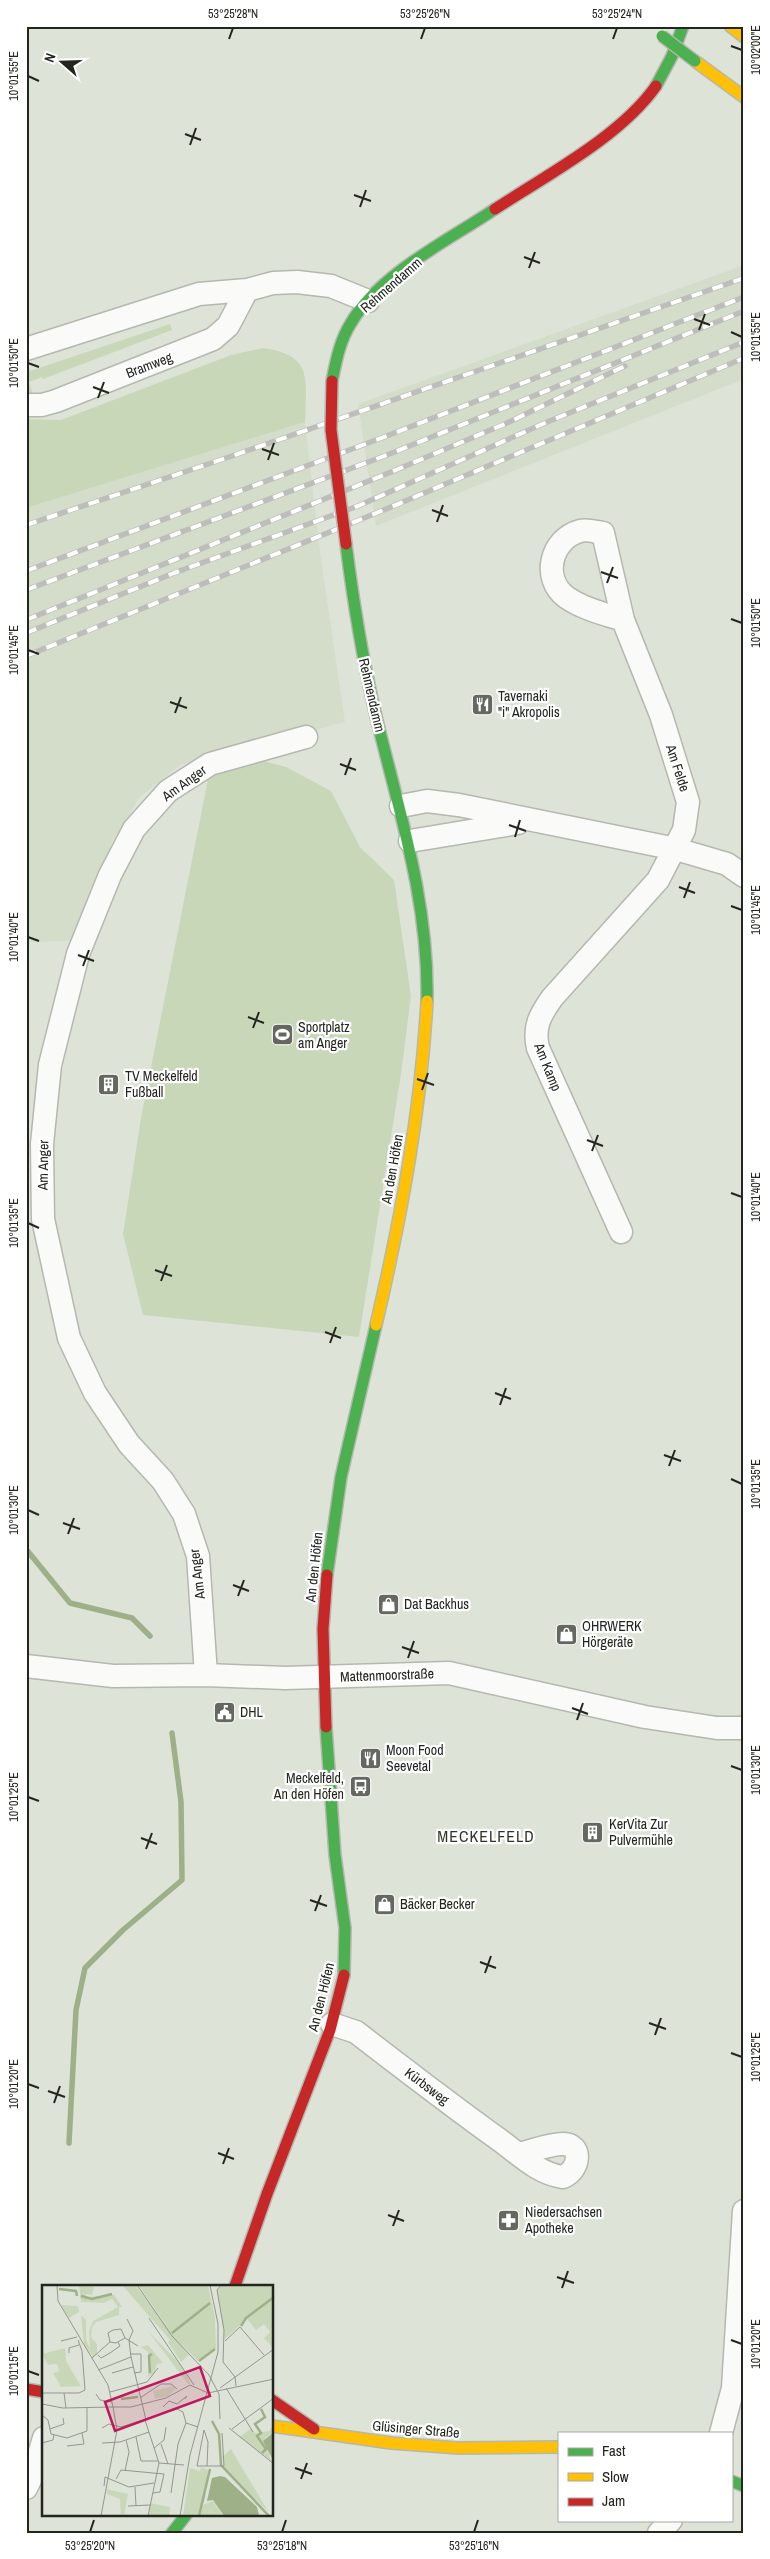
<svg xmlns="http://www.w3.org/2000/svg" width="770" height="2559" font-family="'Archivo Narrow',sans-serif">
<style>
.built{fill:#d4ddca}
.green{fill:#c9d7b9}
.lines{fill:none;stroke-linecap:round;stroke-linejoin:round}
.stream{stroke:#9eb087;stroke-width:5.5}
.street-casing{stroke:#b4b8af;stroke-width:25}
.fast-casing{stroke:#b4b8af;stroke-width:14}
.slow-casing{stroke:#b4b8af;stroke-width:14}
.jam-casing{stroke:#b4b8af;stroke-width:14}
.street{stroke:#fafbf9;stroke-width:22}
.fast{stroke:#4caf50;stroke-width:11}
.slow{stroke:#ffc107;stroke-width:11}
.jam{stroke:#c62828;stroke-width:11}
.rail-casing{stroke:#bdbebb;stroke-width:5.5}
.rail{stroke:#fff;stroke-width:4;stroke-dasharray:11;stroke-linecap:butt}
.fast-bridge-casing{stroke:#b4b8af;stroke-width:14;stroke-linecap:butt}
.jam-bridge-casing{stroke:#b4b8af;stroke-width:14;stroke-linecap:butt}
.fast-bridge{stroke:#4caf50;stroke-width:11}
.jam-bridge{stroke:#c62828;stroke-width:11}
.ticks{fill:none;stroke:#23261f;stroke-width:2}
.labels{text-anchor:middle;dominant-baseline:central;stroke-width:4.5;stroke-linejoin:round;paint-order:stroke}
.street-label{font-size:14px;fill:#23261f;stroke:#fff}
.poi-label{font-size:14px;fill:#23261f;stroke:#fff;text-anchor:start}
.quarter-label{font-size:16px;letter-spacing:1px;fill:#2f3627;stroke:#fff}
.inset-river{fill:none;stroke:#9eb087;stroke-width:2.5}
.inset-road{fill:none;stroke:#93978e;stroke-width:1}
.view{fill:#c2185b;fill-opacity:0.15;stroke:#c2185b;stroke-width:2.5}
.inset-edge{fill:none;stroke:#23261f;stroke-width:2.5}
.neatline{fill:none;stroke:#23261f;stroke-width:2}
.ticks-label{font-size:12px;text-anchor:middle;fill:#23261f}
</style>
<rect width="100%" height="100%" fill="#dee3d8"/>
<!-- built -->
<path class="built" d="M744,265V379L376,526L358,404Z
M305,422L320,552L345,722L180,765L140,797L112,842L70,941L26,942V508Z"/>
<!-- green -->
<path class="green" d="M170,324L172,330L43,379L42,377L29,382L33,395L26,396V361L30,371Z
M263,348C314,355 306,380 305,422L26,508V419L61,420L231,355Z
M255,759L286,767L331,791L360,847L394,880L411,996L401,1074L359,1337L143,1315L123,1234L141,1118L209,774Z"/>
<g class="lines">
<!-- stream -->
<path class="stream" d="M26,1549L70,1603L132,1618L150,1636
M69,2143L76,2010L85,1968L123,1930L182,1880L181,1802L172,1733"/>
<defs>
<path id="street" d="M26,349L199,294L247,290L273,283L297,282L331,286L368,301
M26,405H42L56,401L213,339L228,326L247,290
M401,806L427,801L459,805L676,849L727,864L744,876
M410,841L518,823
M621,1232L538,1048C533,1027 540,1015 552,998L658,880L684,830L688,802L661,715L623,620L603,533C596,532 587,529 580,531C551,539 541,578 566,597C583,609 605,614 623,620
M26,1666L113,1676L206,1675L285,1678L449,1673L645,1717L717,1728H744
M206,1675L198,1556L184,1514L163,1481L129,1444L95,1393L69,1338L43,1219L42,1144L50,1065L78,954L110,875L134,829L168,791L210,764L306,737
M332,2024L356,2032C404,2069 452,2106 501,2141C520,2155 539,2174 563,2177C580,2170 583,2144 563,2144C549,2144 532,2151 519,2154
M721,2433L733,2388L744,2211
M26,2488L33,2474L44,2438
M659,2533L671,2520"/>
<path id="fast" d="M656,86L672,56L683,26
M332,381C336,361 340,340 351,323C379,274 449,240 495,209
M346,544C353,600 362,656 375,712C398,808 429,900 427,1001
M327,1575L341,1477L376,1325
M326,1727L335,1855L345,1928L344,1975
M731,2481L744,2486
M172,2533L186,2515"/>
<path id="slow" d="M730,26L744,37
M695,61L744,97
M376,1325C401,1218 421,1111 427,1001
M272,2426L391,2443L458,2448L559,2447"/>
<path id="jam" d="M495,209C547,175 621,136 656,86
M326,1727L323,1629L327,1575
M235,2286L267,2194L330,2030L344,1975
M26,2389L44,2392
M272,2400L314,2429"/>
</defs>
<!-- street casing -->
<use href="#street" class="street-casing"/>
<!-- fast casing -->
<use href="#fast" class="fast-casing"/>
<!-- slow casing -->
<use href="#slow" class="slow-casing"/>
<!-- jam casing -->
<use href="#jam" class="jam-casing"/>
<!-- street -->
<use href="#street" class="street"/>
<!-- fast -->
<use href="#fast" class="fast"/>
<!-- slow -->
<use href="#slow" class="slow"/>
<!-- jam -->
<use href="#jam" class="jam"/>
<defs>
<path id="rail" d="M26,525L232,456L744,278
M26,571L384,437L744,297
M26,590L387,455L744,311
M26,620L396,470L507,423L625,366
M26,633L174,573L358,506L547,422L744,342
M26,656L391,507L744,358"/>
</defs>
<!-- rail casing -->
<use href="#rail" class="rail-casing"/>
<!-- rail -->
<use href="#rail" class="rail"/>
<defs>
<path id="fast-bridge" d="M662,36L695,61"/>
<path id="jam-bridge" d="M332,381L331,430L346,544"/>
</defs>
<!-- fast-bridge casing -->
<use href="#fast-bridge" class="fast-bridge-casing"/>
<!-- jam-bridge casing -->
<use href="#jam-bridge" class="jam-bridge-casing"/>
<!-- fast-bridge -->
<use href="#fast-bridge" class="fast-bridge"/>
<!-- jam-bridge -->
<use href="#jam-bridge" class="jam-bridge"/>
</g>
<!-- ticks -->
<path class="ticks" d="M229,39L233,28M421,39L425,28M613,39L617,28M731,46L742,50M28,76L39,81M185,134L201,140M190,145L196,128M354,195L371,201M360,207L366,190M524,257L540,263M529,268L535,252M694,319L710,325M699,330L705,314M731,332L742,337M28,363L39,367M93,387L109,393M98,398L104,382M262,449L279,455M268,460L274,443M432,510L448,516M437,522L443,505M601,572L618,578M607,583L613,567M731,619L742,623M28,650L39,654M170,702L187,708M175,713L181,697M340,764L356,770M345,775L351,758M509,825L526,831M515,837L520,820M679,887L695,893M684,898L690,882M731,906L742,910M28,937L39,941M78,955L94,961M83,966L89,950M248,1017L264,1023M253,1028L259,1012M417,1079L434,1085M422,1090L428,1073M587,1140L603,1146M592,1151L598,1135M731,1193L742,1197M28,1223L39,1228M155,1270L172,1276M161,1281L167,1265M325,1332L341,1338M330,1343L336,1327M495,1393L511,1399M500,1405L506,1388M664,1455L681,1461M669,1466L675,1450M731,1479L742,1484M28,1510L39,1515M63,1523L80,1529M68,1534L74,1518M233,1585L249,1591M238,1596L244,1580M402,1647L419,1653M408,1658L414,1641M572,1708L588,1714M577,1720L583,1703M731,1766L742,1770M28,1797L39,1801M141,1838L157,1844M146,1849L152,1833M310,1900L327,1906M315,1911L321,1895M480,1962L496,1968M485,1973L491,1956M649,2023L666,2029M655,2035L661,2018M731,2053L742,2057M28,2084L39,2088M48,2091L65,2097M54,2103L60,2086M218,2153L234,2159M223,2164L229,2148M388,2215L404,2221M393,2226L399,2210M557,2277L574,2283M562,2288L568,2271M731,2340L742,2344M28,2371L39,2375M295,2468L312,2474M301,2479L307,2463M90,2532L94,2520M282,2532L286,2520M474,2532L478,2520"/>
<!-- icons -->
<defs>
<symbol id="restaurant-square" viewBox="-11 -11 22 22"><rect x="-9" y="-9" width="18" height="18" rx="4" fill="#646860" stroke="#fff"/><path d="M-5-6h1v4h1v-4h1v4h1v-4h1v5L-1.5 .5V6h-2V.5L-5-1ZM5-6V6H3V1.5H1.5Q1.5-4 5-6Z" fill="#fff"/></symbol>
<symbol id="stadium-square" viewBox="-11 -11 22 22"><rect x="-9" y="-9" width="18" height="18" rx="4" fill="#646860" stroke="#fff"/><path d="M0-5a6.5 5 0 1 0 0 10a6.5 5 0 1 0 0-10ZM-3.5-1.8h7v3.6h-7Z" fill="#fff"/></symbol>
<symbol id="building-square" viewBox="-11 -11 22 22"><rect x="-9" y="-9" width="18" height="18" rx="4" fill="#646860" stroke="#fff"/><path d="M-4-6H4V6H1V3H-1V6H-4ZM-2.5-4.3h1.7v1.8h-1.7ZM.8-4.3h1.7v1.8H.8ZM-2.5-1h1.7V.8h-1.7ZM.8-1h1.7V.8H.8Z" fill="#fff"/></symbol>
<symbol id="shop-square" viewBox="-11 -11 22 22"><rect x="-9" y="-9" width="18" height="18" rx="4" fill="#646860" stroke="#fff"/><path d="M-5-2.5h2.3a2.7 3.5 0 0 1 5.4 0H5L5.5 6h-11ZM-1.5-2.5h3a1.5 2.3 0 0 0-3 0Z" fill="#fff"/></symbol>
<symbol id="civic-square" viewBox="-11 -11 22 22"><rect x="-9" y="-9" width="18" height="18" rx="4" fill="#646860" stroke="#fff"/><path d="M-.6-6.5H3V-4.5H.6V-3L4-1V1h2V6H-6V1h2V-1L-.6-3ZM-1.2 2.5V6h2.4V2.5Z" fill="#fff"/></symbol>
<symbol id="bus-square" viewBox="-11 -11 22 22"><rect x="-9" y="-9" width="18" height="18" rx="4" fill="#646860" stroke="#fff"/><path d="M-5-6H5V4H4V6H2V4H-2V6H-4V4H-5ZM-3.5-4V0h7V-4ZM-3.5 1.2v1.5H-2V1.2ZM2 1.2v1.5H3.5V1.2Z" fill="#fff"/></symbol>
<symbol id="pharmacy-square" viewBox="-11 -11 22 22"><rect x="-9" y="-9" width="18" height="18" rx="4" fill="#646860" stroke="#fff"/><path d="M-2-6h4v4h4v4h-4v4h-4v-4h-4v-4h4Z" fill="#fff"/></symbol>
</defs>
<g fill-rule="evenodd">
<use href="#restaurant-square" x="470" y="692" width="25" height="25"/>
<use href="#stadium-square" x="270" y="1022" width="25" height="25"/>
<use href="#building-square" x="96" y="1072" width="25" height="25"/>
<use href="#shop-square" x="376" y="1592" width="25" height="25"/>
<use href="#shop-square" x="554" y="1622" width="25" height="25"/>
<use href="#civic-square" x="212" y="1700" width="25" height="25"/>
<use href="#restaurant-square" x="358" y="1746" width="25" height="25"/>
<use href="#bus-square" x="348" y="1774" width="25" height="25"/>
<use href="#building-square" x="580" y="1820" width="25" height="25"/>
<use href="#shop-square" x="372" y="1892" width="25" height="25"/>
<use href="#pharmacy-square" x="496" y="2208" width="25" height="25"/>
</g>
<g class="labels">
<!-- street labels -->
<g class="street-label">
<text transform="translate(391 285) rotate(-41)">Rehmendamm</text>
<text transform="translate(149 365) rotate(-21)">Bramweg</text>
<text transform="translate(372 695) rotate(77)">Rehmendamm</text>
<text transform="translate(678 768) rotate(72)">Am Felde</text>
<text transform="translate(184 783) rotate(-36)">Am Anger</text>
<text transform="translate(548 1067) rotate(68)">Am Kamp</text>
<text transform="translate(43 1165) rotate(-89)">Am Anger</text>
<text transform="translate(392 1169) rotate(-80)">An den Höfen</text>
<text transform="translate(314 1567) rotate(-84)">An den Höfen</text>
<text transform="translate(197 1574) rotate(-97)">Am Anger</text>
<text transform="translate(387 1675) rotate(-2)">Mattenmoorstraße</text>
<text transform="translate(321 1997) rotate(-76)">An den Höfen</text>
<text transform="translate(427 2086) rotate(37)">Kürbsweg</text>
<text transform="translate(416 2429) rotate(5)">Glüsinger Straße</text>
</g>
<!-- poi labels -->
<g class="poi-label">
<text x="498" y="696">Tavernaki<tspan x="498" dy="16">"i" Akropolis</tspan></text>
<text x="298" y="1027">Sportplatz<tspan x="298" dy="16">am Anger</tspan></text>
<text x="125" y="1076">TV Meckelfeld<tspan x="125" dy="16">Fußball</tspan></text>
<text x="404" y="1604">Dat Backhus</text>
<text x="582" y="1626">OHRWERK<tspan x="582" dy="16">Hörgeräte</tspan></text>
<text x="240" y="1712">DHL</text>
<text x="386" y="1750">Moon Food<tspan x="386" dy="16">Seevetal</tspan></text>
<text x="344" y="1778" text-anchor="end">Meckelfeld,<tspan x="344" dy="16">An den Höfen</tspan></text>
<text x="609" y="1824">KerVita Zur<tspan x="609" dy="16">Pulvermühle</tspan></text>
<text x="400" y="1904">Bäcker Becker</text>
<text x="525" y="2212">Niedersachsen<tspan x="525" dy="16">Apotheke</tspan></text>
</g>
<!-- quarter labels -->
<g class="quarter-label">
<text x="486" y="1836">MECKELFELD</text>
</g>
</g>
<!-- overview -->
<g transform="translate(42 2285)">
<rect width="231" height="231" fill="#dee3d8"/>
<path d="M37,0L52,2L50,10L44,9V12L72,10L80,22H77V30L54,37L50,43L49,52L55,59V70L51,72L42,59L39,30L44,35V54L48,64L47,46L51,36L76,22L70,14L62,18L39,17ZM80,0H93L147,70L139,77L126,57L128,55ZM96,0H166L173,33L174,63L156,76L134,54ZM180,0H231V63L222,53L228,47L222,39L214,45L205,34L183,54L175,6ZM19,20L36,21L37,27L27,33ZM106,46L137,78L149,98L146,99ZM106,60L121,78L115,79L112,88L106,92V67L99,62ZM23,63L24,76L39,101L19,102L11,88L17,86L15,79L6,80L0,69ZM132,101L133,105L126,111L113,114L111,106ZM231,141V148L223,153L229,176L198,152L208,144L214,148L227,146ZM189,164L226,226L179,182L182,180L180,172ZM159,182L166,185L163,213L156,231H141L148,183L158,186ZM64,204L86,209L82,230L105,231H79L78,214L65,209ZM171,216L181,231H157L161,220ZM108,218L128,222L127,231H107Z" fill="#c9d7b9"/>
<path d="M231,148H232L231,175L221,156ZM178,191L183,192L215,222L217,230L182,231L171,215L165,216L170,193Z" fill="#9eb087"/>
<path class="inset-river" d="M17,4L34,6L35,11M39,11L50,14L70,9M199,41L204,33L232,12M130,48L168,18M157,76L173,64M108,88L107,71L110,69M79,114L96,112M219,124L223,132L213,139L219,148L215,151L224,164L220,168M170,136L177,149L179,180L227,231M157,231L168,184"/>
<path class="inset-road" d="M15,0L16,16L66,100L71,122H89L124,113L148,100L166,108L232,94M95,0L130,51L167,90L177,109L178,134M179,0L175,5L182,45L181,77L193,92L194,101M107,33L152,100M85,34L91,46L87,55L89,72L104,135M19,56L35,52M183,56L198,42L222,70M68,57L66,48L71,45L79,44L83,53M27,68V63L37,60M89,69H99V87L92,88M56,70L59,73L68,68L78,61L76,57M50,73L68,57L74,58L83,53L96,61M56,85L89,72M70,88L91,82M178,103L232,64M184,103L211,147M68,107L105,97L116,83M0,108H37L43,105L40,66L36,55M22,108L24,123M54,109L58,115L70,117M98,113L119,99H129L135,104M0,119L21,123L71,122L75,145L59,231M135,119L145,111L143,114M121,122L127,116L135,119M135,124L141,127L144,138L156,142M0,130L6,135L9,149L25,153L45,146V123M103,135L117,178L106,231M60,143L67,139L79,142L135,124M187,143L232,179M8,144L22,139L21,133M190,144L232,113M162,145L155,181H182L180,148M162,145L166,157L165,181M94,152L99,176H116M0,158L11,155L12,149M60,158L78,157L107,147M119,159L126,179M25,161L42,159L40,148M112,163L122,155L124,142M117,178L142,180M83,186L87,167L84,155M74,194L79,185L122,189L118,207L111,208M62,201L63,192L87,202L112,198M93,202L94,221M129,208L136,159L144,138M86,221L108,220M138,231L148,170L176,67V39L168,0"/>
<path class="view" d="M158,82L168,111L73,146L63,117Z"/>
<rect width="231" height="231" class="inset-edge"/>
</g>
<!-- border -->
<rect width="770" height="2559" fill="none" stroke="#ffffff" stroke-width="55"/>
<!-- legend -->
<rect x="558" y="2432" width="175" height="90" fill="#ffffff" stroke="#a7a8a5"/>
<rect x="568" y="2448" width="25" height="8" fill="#4caf50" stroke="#a7a8a5"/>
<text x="602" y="2456" font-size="15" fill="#23261f">Fast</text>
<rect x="568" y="2473" width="25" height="8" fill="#ffc107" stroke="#a7a8a5"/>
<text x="602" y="2482" font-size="15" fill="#23261f">Slow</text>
<rect x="568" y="2498" width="25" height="8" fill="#c62828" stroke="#a7a8a5"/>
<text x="602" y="2506" font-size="15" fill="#23261f">Jam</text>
<!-- north arrow -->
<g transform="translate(62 62) rotate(290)" stroke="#ffffff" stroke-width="4" paint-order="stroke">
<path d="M0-4L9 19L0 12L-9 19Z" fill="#23261f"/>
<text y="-8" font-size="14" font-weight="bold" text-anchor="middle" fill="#23261f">N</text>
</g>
<rect x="28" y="28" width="714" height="2504" class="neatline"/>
<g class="ticks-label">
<text x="233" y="18">53°25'28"N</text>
<text x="425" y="18">53°25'26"N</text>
<text x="617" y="18">53°25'24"N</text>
<text transform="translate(756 50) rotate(-90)" y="4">10°02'00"E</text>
<text transform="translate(14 76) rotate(-90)" y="4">10°01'55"E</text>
<text transform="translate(756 337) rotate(-90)" y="4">10°01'55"E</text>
<text transform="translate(14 363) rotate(-90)" y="4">10°01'50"E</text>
<text transform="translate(756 623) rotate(-90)" y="4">10°01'50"E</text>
<text transform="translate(14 650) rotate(-90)" y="4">10°01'45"E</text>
<text transform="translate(756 910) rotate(-90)" y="4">10°01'45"E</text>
<text transform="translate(14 937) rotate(-90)" y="4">10°01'40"E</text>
<text transform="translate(756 1197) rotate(-90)" y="4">10°01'40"E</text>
<text transform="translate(14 1223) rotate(-90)" y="4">10°01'35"E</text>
<text transform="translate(756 1484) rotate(-90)" y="4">10°01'35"E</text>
<text transform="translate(14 1510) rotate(-90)" y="4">10°01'30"E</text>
<text transform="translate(756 1770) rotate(-90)" y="4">10°01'30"E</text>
<text transform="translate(14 1797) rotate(-90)" y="4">10°01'25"E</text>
<text transform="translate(756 2057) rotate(-90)" y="4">10°01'25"E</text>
<text transform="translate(14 2084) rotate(-90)" y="4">10°01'20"E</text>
<text transform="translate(756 2344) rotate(-90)" y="4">10°01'20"E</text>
<text transform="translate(14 2371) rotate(-90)" y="4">10°01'15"E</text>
<text x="90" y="2550">53°25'20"N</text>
<text x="282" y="2550">53°25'18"N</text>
<text x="474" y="2550">53°25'16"N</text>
</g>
</svg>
